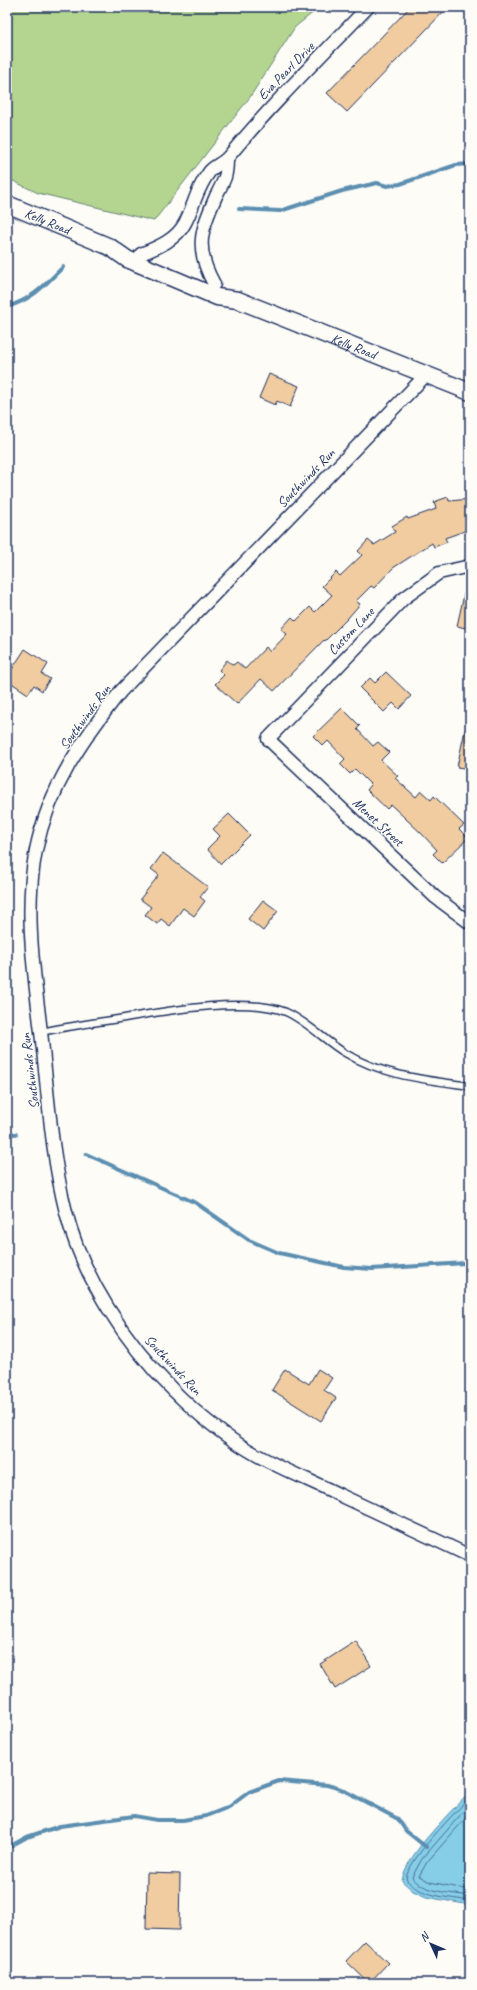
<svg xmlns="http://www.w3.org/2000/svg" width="477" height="1990" font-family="Caveat,sans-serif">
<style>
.green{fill:#b4d58f;stroke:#688276}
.water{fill:#86cde7;stroke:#5b8eb0}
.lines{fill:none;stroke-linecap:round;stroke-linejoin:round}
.shore{stroke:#466e95;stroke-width:1}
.stream{stroke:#5b8eb0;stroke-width:4}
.building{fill:#f0cca0;stroke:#1b2f5e}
.service-casing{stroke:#1b2f5e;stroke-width:9}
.minor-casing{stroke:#1b2f5e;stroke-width:15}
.tertiary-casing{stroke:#1b2f5e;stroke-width:19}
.service{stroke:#fdfcf7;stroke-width:6}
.minor{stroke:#fdfcf7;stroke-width:12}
.tertiary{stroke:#fdfcf7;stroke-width:16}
.labels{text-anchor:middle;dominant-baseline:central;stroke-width:3;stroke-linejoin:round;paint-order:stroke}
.street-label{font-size:14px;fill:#1b2f5e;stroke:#fdfcf7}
</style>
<rect width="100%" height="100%" fill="#fdfcf7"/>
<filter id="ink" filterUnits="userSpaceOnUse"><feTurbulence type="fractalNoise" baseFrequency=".025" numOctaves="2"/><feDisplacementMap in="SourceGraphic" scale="8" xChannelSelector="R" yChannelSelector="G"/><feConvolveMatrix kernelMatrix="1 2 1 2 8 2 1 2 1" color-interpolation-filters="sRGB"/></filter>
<g filter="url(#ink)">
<!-- green -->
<path class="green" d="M7,7H320L295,27L250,97L154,221L38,193L7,178Z"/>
<!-- water -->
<path class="water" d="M470,1791V1905L426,1897L413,1891L402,1881C405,1855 452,1811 470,1791Z"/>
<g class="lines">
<!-- shore -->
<path class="shore" d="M470,1797C455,1813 408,1859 406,1879C419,1897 450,1897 470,1901
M470,1804L422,1859L412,1877C422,1892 452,1893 470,1896
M470,1813L427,1862L419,1876L430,1882L470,1890"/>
<!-- stream -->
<path class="stream" d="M239,209L280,211L342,191L377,183L387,186L400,184L456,165L470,164
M7,307C33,299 44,286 63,267
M7,1133L16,1134
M86,1154L196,1203L249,1240L279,1253L344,1267L372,1269L465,1263L470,1264
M7,1848L27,1837L60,1826L134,1816L157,1820H183L206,1816L229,1807L249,1792L279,1781L327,1785L341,1789L398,1819L406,1831L426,1847"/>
</g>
<!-- building -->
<path class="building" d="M410,7H448L347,112L327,93Z
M269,374L299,386L290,407L277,401L275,405L259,398Z
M448,497L449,501L470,499V529L445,538L447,542L434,547L432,543L393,568L374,588L371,586L356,601L360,604L347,619L325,641L324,640L274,691L261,679L237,704L215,684L224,675L219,670L227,660L233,665L237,662L245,669L266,647L270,652L287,634L281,629L292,617L296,621L310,607L315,612L332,595L322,586L336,572L340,576L362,555L358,551L368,540L374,545L395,532L392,526L407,517L408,519L436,509L434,502Z
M465,590L470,591V629L457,626Z
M25,649L48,664L42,674L50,679L42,691L34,685L28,694L7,680V677Z
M386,672L411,696L399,709L393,703L384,712L360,688L370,678L375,683Z
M342,708L360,726L357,729L373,746L378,742L389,752L381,760L398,776L395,778L416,797L421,791L431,800L434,796L464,825L459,829L468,838L442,863L433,854L437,850L421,833L391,805L387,809L367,790L371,785L355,769L350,774L340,764L345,759L328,741L323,746L313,736Z
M465,730L470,731V769L457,767Z
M229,814L250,835L221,864L207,849L220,836L213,829Z
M163,853L208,887L200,897L205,901L194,916L183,908L170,926L161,919L157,924L145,915L151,907L140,899L159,875L151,869Z
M263,900L278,911L263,931L248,919Z
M285,1369L309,1384L318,1369L332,1378L324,1390L336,1398L321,1421L272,1390Z
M356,1641L371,1666L335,1689L320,1664Z
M147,1873L180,1874L179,1930L146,1929Z
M365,1941L388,1963L369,1983L346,1961Z"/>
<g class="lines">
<defs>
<path id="service" d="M41,1032C70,1026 100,1022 130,1017C171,1010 247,997 286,1012C308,1022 325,1041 345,1053C383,1076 427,1080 470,1086"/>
<path id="minor" d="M141,254C158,247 176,240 185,223C194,206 197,187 210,171C215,165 224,163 229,156C272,104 321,56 368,7
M214,284C194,248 201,231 216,196C219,190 223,183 225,177C227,171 227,164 227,158
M426,375L121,691C82,740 49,787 36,850C24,910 34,972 41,1032C48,1092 51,1154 66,1212C82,1276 126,1344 173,1390C198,1415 225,1437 255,1454C283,1470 312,1481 340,1495C383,1515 427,1536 470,1556
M470,566L439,573L403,599L268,739L435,897L470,923"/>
<g id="tertiary">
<path id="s1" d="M7,204L110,247L127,259L217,297L238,300L470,392"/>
</g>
</defs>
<!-- service casing -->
<use href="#service" class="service-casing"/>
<!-- minor casing -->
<use href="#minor" class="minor-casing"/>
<!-- tertiary casing -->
<use href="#tertiary" class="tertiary-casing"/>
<!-- service -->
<use href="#service" class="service"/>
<!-- minor -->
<use href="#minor" class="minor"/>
<!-- tertiary -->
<use href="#tertiary" class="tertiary"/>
</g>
</g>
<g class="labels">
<!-- street labels -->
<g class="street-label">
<text transform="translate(286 71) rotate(-46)">Eva Pearl Drive</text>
<text stroke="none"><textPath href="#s1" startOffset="44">Kelly Road</textPath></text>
<text stroke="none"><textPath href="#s1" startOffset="376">Kelly Road</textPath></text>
<text transform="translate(306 478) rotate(-46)">Southwinds Run</text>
<text transform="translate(351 631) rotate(-46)">Custom Lane</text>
<text transform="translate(85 717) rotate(-54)">Southwinds Run</text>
<text transform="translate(378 822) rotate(43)">Menet Street</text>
<text transform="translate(30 1071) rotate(-97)">Southwinds Run</text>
<text transform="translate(173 1365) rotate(47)">Southwinds Run</text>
</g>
</g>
<!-- margin -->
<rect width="477" height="1990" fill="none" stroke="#fdfcf7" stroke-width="24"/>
<rect x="12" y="12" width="453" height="1966" fill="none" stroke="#1b2f5e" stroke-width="1.5" filter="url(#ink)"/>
<!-- north arrow -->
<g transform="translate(431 1944) rotate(314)" stroke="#fdfcf7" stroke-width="3" paint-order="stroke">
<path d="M0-3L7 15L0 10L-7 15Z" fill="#1b2f5e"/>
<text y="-6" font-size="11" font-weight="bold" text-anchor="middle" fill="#1b2f5e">N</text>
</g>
</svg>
